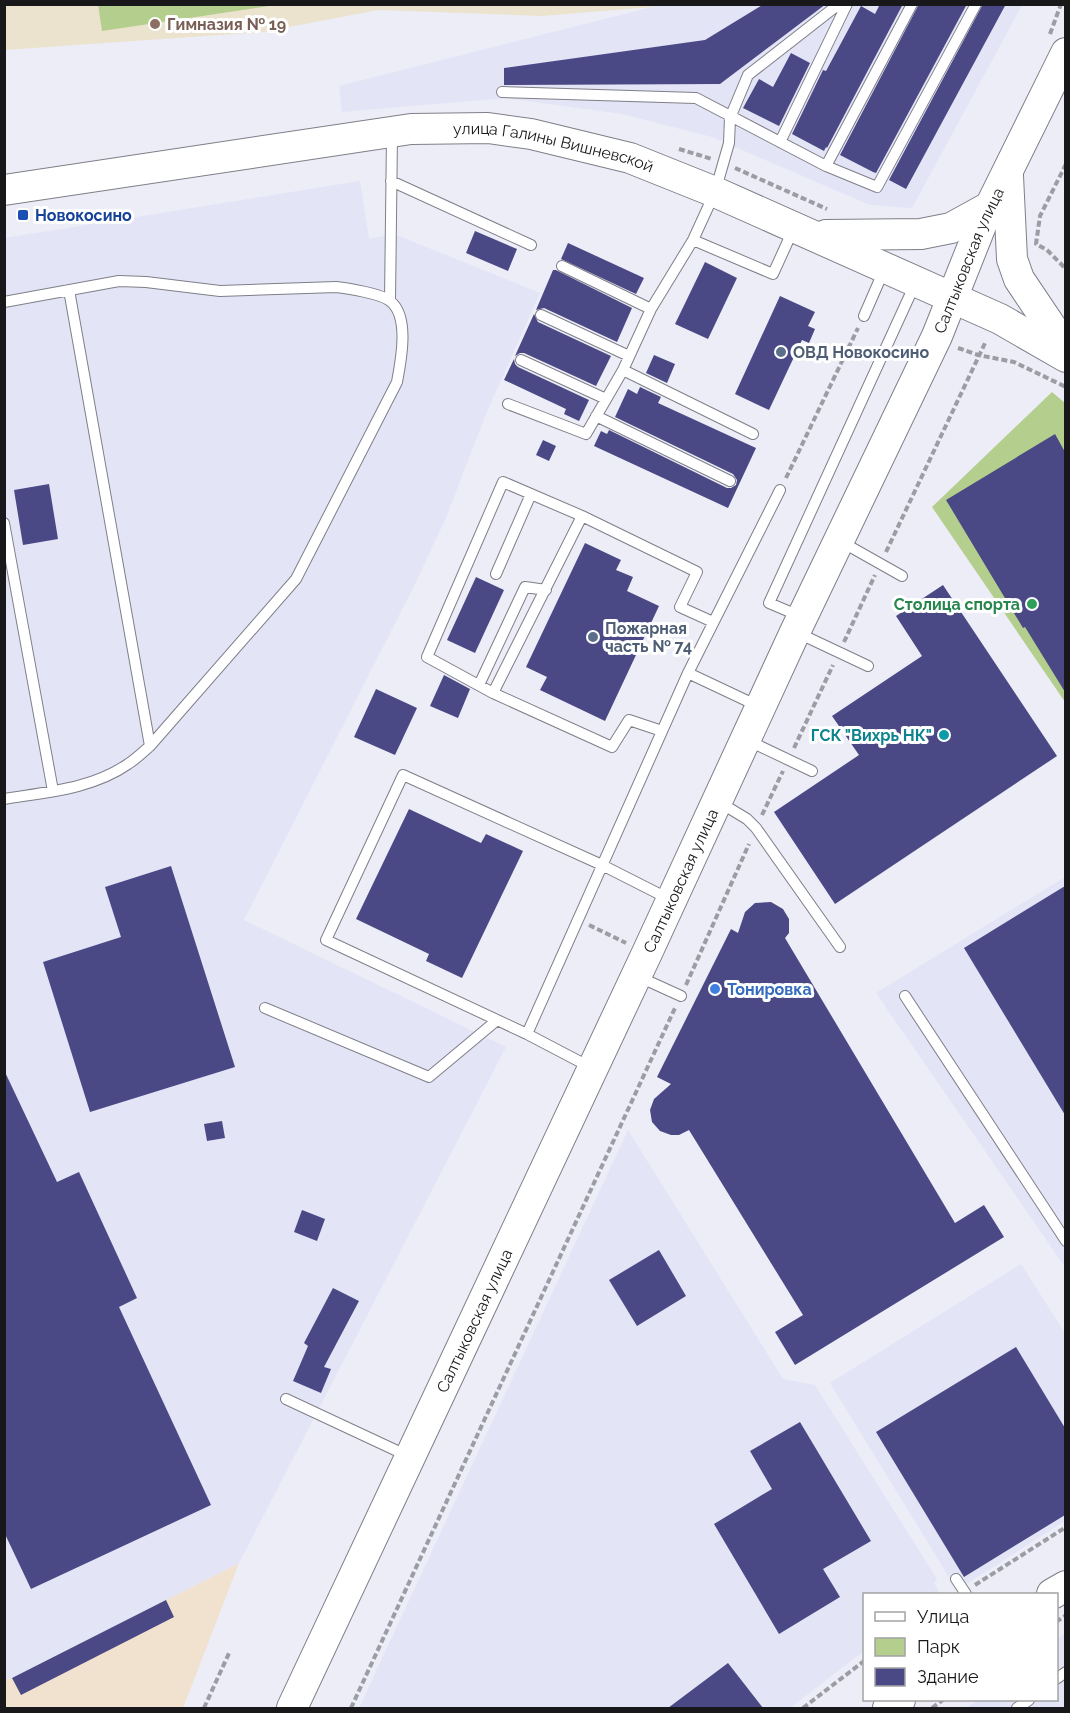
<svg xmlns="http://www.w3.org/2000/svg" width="1070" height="1713" font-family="Raleway,sans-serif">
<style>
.commercial{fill:#f1e1cf}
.built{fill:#e3e4f6}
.education{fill:#ece3ce}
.green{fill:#b4ce8e}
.building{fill:#4b4985}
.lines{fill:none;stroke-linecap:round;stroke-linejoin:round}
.lane-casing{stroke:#7e7f88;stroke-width:12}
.secondary-casing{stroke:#7e7f88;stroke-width:32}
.path{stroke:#9c9ca4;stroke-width:4;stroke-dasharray:6 3;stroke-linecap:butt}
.lane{stroke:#fff;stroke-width:10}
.secondary{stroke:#fff;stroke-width:30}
.education-dot{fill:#8d6e63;stroke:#fff;stroke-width:2}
.transit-dot{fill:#1a4fb4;stroke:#fff;stroke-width:2}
.service-dot{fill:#5c6f8a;stroke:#fff;stroke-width:2}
.leisure-dot{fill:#2e9e5b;stroke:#fff;stroke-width:2}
.culture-dot{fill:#0f9aa8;stroke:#fff;stroke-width:2}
.shop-dot{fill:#3f7fe0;stroke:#fff;stroke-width:2}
.labels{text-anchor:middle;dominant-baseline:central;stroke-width:6;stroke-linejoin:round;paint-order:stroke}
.education-label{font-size:16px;font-weight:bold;fill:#785e54;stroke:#fff;text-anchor:start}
.street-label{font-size:16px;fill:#18181b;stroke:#fff}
.transit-label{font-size:16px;font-weight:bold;fill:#164399;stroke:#fff;text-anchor:start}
.service-label{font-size:16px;font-weight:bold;fill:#4e5e75;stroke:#fff;text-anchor:start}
.leisure-label{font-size:16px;font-weight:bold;fill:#27864d;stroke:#fff;text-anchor:end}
.culture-label{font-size:16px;font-weight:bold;fill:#0d838f;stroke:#fff;text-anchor:end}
.shop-label{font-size:16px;font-weight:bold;fill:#366cbe;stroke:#fff;text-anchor:start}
</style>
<rect width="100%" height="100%" fill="#ecedf7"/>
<!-- commercial -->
<path class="commercial" d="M239,1563L183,1708H5L4,1680L12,1678Z"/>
<!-- built -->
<path class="built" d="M657,5H1022L912,208L870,205L712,137L622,114L505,98L342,112L339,86L652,7Z
M360,181L369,239L390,235L399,236L540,293L486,414L445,520L416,582L244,920L506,1047L239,1563L12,1678L5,1680V238Z
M1065,877V1267L876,993Z
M628,1130L783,1379L815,1385L937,1579L934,1583L940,1594H864V1651L790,1708H359Z
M1021,1264L1065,1333V1521L957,1590L830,1383Z
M1065,1633V1708H966L978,1700H1056L1057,1640Z"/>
<!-- education -->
<path class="education" d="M5,5H657L652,7L542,16L378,10L263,32L5,50Z"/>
<!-- green -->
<path class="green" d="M98,4H276V5L102,31Z
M1052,392L1065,403V702L932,507Z"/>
<!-- building -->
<path class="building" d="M764,4H826L720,84L504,85V68L705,40Z
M880,4H903L827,148L826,147L824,151L792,134L823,70L826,71L861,6L875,14Z
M919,4H967L876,173L873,172L840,155Z
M983,4H1006L906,189L889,180Z
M791,53L810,63L779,126L743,108L759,79L773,87Z
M475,231L517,249L508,271L466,253Z
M568,243L644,278L636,294L561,259Z
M705,262L737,278L708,339L675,324Z
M553,270H556L632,308L617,342L544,308L536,310Z
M780,296L815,312L808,326L815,329L809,343L802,340L769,410L735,394Z
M534,314L538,322L611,356L596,386L524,353H520L515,356Z
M654,355L675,364L667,383L646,373Z
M514,359L515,364L518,367L589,400L579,421L564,414L566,409L504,380Z
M640,387L661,397L658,403L756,448L728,508L594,446L601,431L607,434L609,430L727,488H731L736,485L737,480L733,474L615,417L628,389L637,394Z
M1055,434L1065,452V692L1025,627L1023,628L946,500Z
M543,440L556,446L549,461L536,455Z
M49,484L58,539L23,545L14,490Z
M585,543L621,560L616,570L633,577L627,591L659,606L605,721L540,690L547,677L526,667Z
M476,577L504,590L475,653L447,640Z
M943,585L1057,756L835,904L774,812L859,755L832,716L922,656L896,616Z
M444,675L470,689L458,718L430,706Z
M376,689L417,708L395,755L354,737Z
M409,809L481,843L486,834L523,851L462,978L426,961L429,954L356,919Z
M171,866L235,1067L90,1112L43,962L121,937L105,887Z
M1065,886V1115L964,948Z
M771,902L783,909L789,919V933L785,938L955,1223L984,1205L1004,1237L795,1365L775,1332L803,1315L689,1130L679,1135H671L660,1131L652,1122L650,1110L654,1099L671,1084L657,1077L731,929L738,933L745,912L755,903Z
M4,1070L57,1182L79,1172L137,1298L119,1307L211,1505L31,1589L4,1532Z
M222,1121L225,1138L207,1141L204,1124Z
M302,1210L325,1219L317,1241L294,1232Z
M659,1250L686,1296L637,1326L609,1280Z
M333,1288L359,1301L324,1367L331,1369L321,1393L293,1381L308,1346L304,1343Z
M1016,1347L1065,1428V1515L964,1577L876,1432Z
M800,1422L871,1541L823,1569L840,1597L779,1634L714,1524L772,1489L750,1451Z
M166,1600L174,1617L21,1695L12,1678Z
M728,1663L763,1708H668Z"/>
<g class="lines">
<defs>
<path id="lane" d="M502,92L696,98L826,166L877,187L976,4
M780,142L847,4
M826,166L912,4
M391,181L531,245
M793,230L773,274L693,240L715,192L729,143L730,118L748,75L839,4
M693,240L651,309L623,370L753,434
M562,266L651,309
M69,290L150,746
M390,300L392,135
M4,302L119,281L146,282L220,291L336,287C347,288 382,294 390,301C410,316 401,361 397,382L296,579L150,746C143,752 136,759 128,764C92,789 47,792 4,799
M541,315L629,356
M864,316L884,270
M521,360L606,399
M508,404L586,434L623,370
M596,416L730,481
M4,523L53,791
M840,541L902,576
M496,574L531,494
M802,617L769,603L915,284
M798,633L868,666
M688,673L758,706
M479,685L525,587L546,590
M493,693L427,657L503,482L582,516
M662,731L629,720L612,747L493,693L582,516L697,572L680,607L713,622
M749,741L812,771
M719,802L747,819L756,828L840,947
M637,976L681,996
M905,996L1066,1241
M265,1008L429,1077L496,1021
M527,1034L688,673L780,490
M590,1067L527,1034L326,940L403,775L602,865L669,899
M286,1399L408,1456
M956,1579L966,1594
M1056,1679L1066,1672
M1017,1708L1029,1700"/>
<g id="secondary">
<path d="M1008,176L1012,259L1019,279L1066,349"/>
<path id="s1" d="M4,190L411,129L488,128L531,134L630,158L715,192L1000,319L1066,357"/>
<path d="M826,235L921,234L951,228L991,206"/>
<path d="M1052,1594L1066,1586"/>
<path id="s2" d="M292,1708L647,953L795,632L937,336L982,223L1066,53"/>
<path d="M888,1708L900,1700"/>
</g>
</defs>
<!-- lane casing -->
<use href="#lane" class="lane-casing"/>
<!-- secondary casing -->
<use href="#secondary" class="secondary-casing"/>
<!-- path -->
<path class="path" d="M1050,34L1061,4
M679,149L712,159
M1066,164L1040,216L1036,244L1047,250L1066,269
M735,168L827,209
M958,348L978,355L1014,362L1066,387
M786,478L858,328
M886,552L986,341
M844,642L875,575
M794,748L833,665
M762,815L783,771
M589,925L626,943
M686,985L749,844
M975,1585L1066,1527
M1056,1622L1065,1616
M204,1708L230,1651
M351,1708L675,1008
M803,1708L864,1661
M932,1708L943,1700"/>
<!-- lane -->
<use href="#lane" class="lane"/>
<!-- secondary -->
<use href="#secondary" class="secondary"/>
</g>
<!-- markers -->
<circle class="education-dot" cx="155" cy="24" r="6"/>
<rect class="transit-dot" x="17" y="209" width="12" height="12" rx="3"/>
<g class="service-dot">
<circle cx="781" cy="352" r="6"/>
<circle cx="593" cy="637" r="6"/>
</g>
<circle class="leisure-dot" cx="1032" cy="604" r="6"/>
<circle class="culture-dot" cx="944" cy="735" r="6"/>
<circle class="shop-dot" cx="715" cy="989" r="6"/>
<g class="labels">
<!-- education labels -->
<g class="education-label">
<text x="167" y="24">Гимназия № 19</text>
</g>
<!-- street labels -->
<g class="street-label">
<text stroke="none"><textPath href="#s1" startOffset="556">улица Галины Вишневской</textPath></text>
<text stroke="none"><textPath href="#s2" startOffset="1598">Салтыковская улица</textPath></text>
<text stroke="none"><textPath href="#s2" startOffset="914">Салтыковская улица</textPath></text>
<text stroke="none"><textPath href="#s2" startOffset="428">Салтыковская улица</textPath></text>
</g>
<!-- transit labels -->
<g class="transit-label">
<text x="35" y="215">Новокосино</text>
</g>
<!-- service labels -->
<g class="service-label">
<text x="793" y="352">ОВД Новокосино</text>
<text x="605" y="628">Пожарная<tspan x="605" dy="18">часть № 74</tspan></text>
</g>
<!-- leisure labels -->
<g class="leisure-label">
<text x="1020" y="604">Столица спорта</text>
</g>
<!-- culture labels -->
<g class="culture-label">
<text x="932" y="735">ГСК "Вихрь НК"</text>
</g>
<!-- shop labels -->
<g class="shop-label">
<text x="727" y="989">Тонировка</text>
</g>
</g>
<!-- border -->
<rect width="1070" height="1713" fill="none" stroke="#18181b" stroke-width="12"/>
<!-- legend -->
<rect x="863" y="1593" width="195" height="108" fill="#ffffff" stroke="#a3a3a4" stroke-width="1.5"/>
<rect x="875" y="1612" width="30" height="9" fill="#ffffff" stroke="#a3a3a4" stroke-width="1.5"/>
<text x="917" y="1623" font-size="18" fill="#18181b">Улица</text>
<rect x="875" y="1638" width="30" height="18" fill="#b4ce8e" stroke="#a3a3a4" stroke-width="1.5"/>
<text x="917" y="1653" font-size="18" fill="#18181b">Парк</text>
<rect x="875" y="1668" width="30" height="18" fill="#4b4985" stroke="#a3a3a4" stroke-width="1.5"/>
<text x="917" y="1683" font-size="18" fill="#18181b">Здание</text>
</svg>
